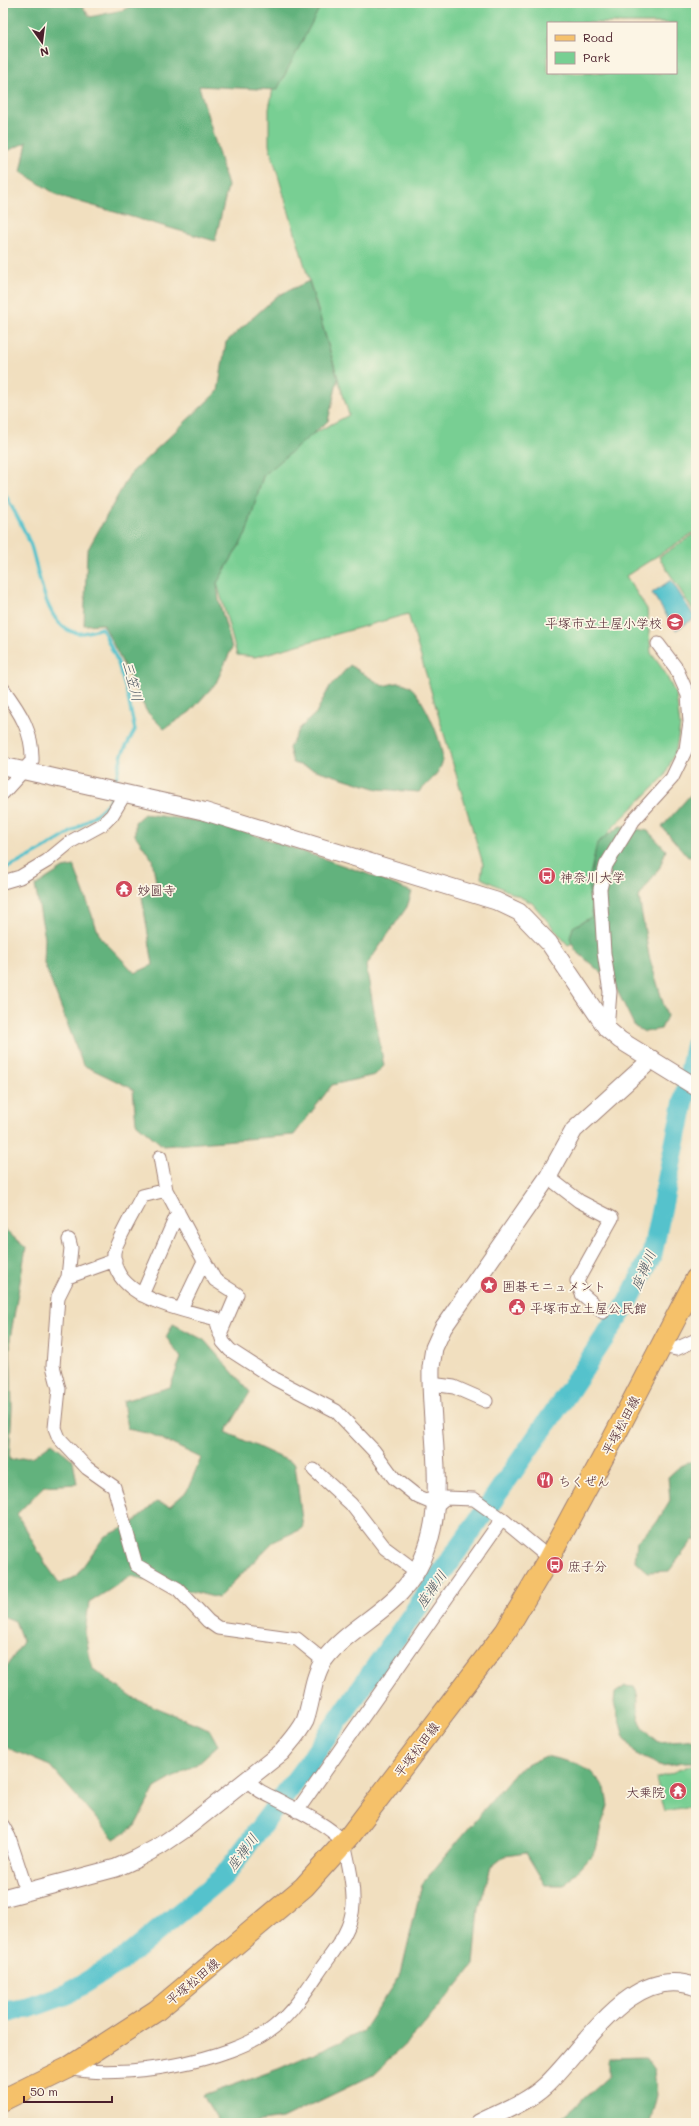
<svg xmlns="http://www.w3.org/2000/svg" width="699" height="2126" font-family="Mali,'Klee One',sans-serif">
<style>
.green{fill:#78cf93;stroke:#61775f;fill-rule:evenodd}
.forest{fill:#62b27d;stroke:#566854}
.water{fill:#55c2cc;stroke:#50707c}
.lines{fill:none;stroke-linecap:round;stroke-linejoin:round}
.stream{stroke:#55c2cc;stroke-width:3.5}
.river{stroke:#55c2cc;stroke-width:21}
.minor-casing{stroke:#9e7f75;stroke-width:15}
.tertiary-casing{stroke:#9e7f75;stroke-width:19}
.primary-casing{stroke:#9e7f75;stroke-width:23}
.minor{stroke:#fff;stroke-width:13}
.tertiary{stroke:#fff;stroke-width:17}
.primary{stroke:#f5c16b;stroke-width:21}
.labels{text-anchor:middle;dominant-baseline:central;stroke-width:3.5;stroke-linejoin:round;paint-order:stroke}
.poi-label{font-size:13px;fill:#4a1f2b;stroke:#fcf5e5;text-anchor:start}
.street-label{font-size:13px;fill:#4a1f2b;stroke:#fcf5e5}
.water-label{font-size:14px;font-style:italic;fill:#4e5863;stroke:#fcf5e5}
</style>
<rect width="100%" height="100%" fill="#fcf5e5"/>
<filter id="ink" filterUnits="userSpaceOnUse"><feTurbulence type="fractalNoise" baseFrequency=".025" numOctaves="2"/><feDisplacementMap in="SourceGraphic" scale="8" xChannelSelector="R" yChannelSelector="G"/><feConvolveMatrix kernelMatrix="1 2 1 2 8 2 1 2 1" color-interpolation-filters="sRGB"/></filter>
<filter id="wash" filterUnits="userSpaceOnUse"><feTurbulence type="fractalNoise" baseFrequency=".012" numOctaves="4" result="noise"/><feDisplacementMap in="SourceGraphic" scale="16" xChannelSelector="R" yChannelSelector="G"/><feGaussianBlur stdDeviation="0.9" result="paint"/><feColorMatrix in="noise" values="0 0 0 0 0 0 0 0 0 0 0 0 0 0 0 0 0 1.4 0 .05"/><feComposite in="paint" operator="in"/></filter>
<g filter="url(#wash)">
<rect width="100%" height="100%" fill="#f1dfbf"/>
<!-- green -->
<path class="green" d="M317,3H696V531L626,576L647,609L651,653L664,671L676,695L680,726L676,749L665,776L610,830L591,873L592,934L568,945L532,903L481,878L483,864L408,614L255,657L237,655L217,583L246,534L263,476L303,439L349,415L269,145V109L275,78ZM548,23H676V73H548Z
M696,533V615L659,557Z
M696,1763V1805L665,1811L656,1779Z"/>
<!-- forest -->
<path class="forest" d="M3,3H80L90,17L123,10L136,3H322L277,90L199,86L228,186L215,241L59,196L21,172L27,142L3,153Z
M309,281L338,379L328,421L263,476L246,534L217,583L219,601L232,648L216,683L190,712L164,729L147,712L103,624L84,625L87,551L130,474L218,391L226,342L277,296Z
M350,665L383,686C392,684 401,680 409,686C423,695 446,748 442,763C439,774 427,784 419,792L378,789L293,763L289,748L300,728L316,713L329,688Z
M696,791V856L688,857L662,827L692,793Z
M144,814L223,824L365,873L412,892L407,907L366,966L384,1066L375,1075L332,1085L294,1135L163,1146L136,1123L133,1089L83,1065L44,963L45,938L35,886L63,868L74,866L100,937L135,973L153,965L142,897L157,888L152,859L135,835V822Z
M620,826L648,831L666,850L660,867L639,897L649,956L667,1016L661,1029L645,1032L635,1027L614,984L575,950L570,938L573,927L593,916L588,885L597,843Z
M3,1228L26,1248L10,1339L12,1408L9,1460L34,1456L52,1443L73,1460L77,1484L44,1486L17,1514L45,1563L60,1584L76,1576L104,1537L132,1524L156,1502L170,1506L187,1491L201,1458L151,1434L127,1429L123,1401L170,1387L181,1358L166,1337L173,1324L204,1340L250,1392L226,1432L295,1464L303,1528L273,1542L218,1598L131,1576L89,1603L85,1632L92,1668L133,1698L209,1729L218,1745L197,1764L155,1788L135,1826L114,1839L50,1766L3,1746V1672L23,1642L15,1621L3,1616Z
M696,1459V1540H693L669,1571L647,1572L635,1561L637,1541L657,1522L670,1500L668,1477L679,1467Z
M625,1686L634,1687C640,1696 637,1704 638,1714C640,1726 649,1735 658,1742L696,1739V1762H682L662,1766L637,1755L624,1737L614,1703L615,1693Z
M546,1756L578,1764L591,1772L605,1788L608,1806L601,1826L596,1850L565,1885H545L526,1853L505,1856L491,1867L479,1908L474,1965L418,2032L373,2075L282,2119L254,2123H220L203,2096L278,2069L362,2032L401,1973L422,1884L518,1769Z
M645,2057L654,2070L657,2095L650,2123H556L609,2076V2058Z"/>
<!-- water -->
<path class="water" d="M671,580L695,618L676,630L652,593Z"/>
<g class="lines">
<!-- stream -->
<path class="stream" d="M3,490C12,508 24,527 31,546C39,570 45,630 78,633C85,634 95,630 102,628L117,660L127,693L135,730L122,754L114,787
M3,869C22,864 109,813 112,795"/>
<!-- river -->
<path class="river" d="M3,2012L28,2008L67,1994L124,1959L224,1876L309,1762L567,1394L628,1302L652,1254L696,1043"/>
</g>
</g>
<g filter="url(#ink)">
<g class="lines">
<defs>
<path id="minor" d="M3,689C20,712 33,732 32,761L3,793
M3,882L20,877L47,861L70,842L103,824L112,815L121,800L122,792
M607,1029L610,992L604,953L600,889L606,865L633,821L672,778L686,749L690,722L688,695L676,668L658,644
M160,1157L166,1190L198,1250L215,1280L237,1294L220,1334
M548,1177L579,1201L612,1218L577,1281L582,1294L603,1312
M166,1190L142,1196C137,1206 114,1246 114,1253C111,1298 184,1310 216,1319L223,1342L230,1350L275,1379L336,1411L374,1451L394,1478L418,1497L437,1505L445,1498L474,1499L502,1519L549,1558
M69,1240L71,1248L68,1277L58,1297L53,1366L59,1389L55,1428L59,1438L87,1468L114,1487L136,1565L178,1589L208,1621L218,1628L297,1639L324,1661
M68,1277L115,1260
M142,1295L178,1212
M181,1309L204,1261
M662,1346L676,1349L696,1340
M431,1384L454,1387L486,1401
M314,1470L351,1504L385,1548L417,1572
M297,1811L502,1519
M3,1826L9,1837L27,1892
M68,2068C120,2080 231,2062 274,2027C294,2011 308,1988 323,1966C336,1948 352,1929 353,1905C354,1884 348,1862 344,1842C327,1824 300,1812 278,1800C266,1794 255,1790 247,1779"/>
<path id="tertiary" d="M3,766L203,811L496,901L519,912L549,943L607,1029L620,1040L696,1087
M3,1898L116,1868L136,1859L160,1846L185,1829L282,1752C290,1742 299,1733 305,1721C312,1702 312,1678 324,1660C345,1632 378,1617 401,1592C457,1532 429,1441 431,1367L434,1348L443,1328L548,1177L574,1130L652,1059
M479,2123C500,2112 527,2103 545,2086C585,2049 631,1962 696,1987"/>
<path id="primary" d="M3,2100L68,2068L156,2011L304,1887L349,1837L506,1631L549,1558L613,1439L696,1279"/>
</defs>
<!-- minor casing -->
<use href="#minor" class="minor-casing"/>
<!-- tertiary casing -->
<use href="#tertiary" class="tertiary-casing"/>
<!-- primary casing -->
<use href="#primary" class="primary-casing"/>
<!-- minor -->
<use href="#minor" class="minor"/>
<!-- tertiary -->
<use href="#tertiary" class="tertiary"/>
<!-- primary -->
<use href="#primary" class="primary"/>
</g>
</g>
<!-- icons -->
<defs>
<symbol id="school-disc" viewBox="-11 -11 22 22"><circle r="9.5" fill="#d1495b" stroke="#fcf5e5"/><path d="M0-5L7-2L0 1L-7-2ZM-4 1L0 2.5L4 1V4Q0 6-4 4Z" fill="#fff"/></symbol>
<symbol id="bus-disc" viewBox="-11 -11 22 22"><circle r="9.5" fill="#d1495b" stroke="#fcf5e5"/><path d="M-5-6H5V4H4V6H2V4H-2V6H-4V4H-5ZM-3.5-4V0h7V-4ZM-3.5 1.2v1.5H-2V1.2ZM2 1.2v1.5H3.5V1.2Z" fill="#fff"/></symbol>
<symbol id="temple-disc" viewBox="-11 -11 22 22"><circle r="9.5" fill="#d1495b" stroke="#fcf5e5"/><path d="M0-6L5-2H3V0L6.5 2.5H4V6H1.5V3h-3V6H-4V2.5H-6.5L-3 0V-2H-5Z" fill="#fff"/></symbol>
<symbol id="sight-disc" viewBox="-11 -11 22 22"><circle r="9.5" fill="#d1495b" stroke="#fcf5e5"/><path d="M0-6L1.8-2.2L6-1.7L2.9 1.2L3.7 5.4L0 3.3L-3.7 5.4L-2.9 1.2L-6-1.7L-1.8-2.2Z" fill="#fff"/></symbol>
<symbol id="civic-disc" viewBox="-11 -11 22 22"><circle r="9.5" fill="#d1495b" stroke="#fcf5e5"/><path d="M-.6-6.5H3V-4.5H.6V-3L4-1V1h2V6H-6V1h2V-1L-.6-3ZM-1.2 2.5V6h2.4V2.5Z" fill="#fff"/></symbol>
<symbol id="restaurant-disc" viewBox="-11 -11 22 22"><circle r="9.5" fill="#d1495b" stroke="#fcf5e5"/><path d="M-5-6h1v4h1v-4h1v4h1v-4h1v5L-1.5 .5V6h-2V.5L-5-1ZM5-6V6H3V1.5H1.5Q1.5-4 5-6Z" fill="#fff"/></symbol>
</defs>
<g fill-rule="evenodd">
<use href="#school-disc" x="665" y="612" width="20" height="20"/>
<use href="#bus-disc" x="537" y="866" width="20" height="20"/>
<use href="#temple-disc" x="114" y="879" width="20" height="20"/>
<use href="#sight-disc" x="479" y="1275" width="20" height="20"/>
<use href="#civic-disc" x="507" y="1297" width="20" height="20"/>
<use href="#restaurant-disc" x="535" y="1470" width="20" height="20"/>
<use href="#bus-disc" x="545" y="1555" width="20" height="20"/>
<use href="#temple-disc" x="668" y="1781" width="20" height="20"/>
</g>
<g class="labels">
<!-- poi labels -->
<g class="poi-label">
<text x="662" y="622" text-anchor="end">平塚市立土屋小学校</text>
<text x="560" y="876">神奈川大学</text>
<text x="137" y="889">妙圓寺</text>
<text x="502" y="1285">囲碁モニュメント</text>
<text x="530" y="1307">平塚市立土屋公民館</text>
<text x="558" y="1480">ちくぜん</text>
<text x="568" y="1565">庶子分</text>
<text x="665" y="1791" text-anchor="end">大乗院</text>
</g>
<!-- street labels -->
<g class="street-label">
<text transform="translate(620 1425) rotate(-62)">平塚松田線</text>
<text transform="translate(416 1749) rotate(-53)">平塚松田線</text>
<text transform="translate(192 1981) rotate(-40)">平塚松田線</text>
</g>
<!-- water labels -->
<g class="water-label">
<text transform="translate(133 681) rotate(75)">三笠川</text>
<text transform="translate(643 1270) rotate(-67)">座禅川</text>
<text transform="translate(431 1589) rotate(-55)">座禅川</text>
<text transform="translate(242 1852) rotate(-53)">座禅川</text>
</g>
</g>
<!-- margin -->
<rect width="699" height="2126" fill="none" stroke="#fcf5e5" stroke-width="16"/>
<!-- legend -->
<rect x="547" y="22" width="130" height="52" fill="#fcf5e5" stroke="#b59f9b"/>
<rect x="555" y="35" width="20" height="6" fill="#f5c16b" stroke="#b59f9b"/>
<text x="583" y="42" font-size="12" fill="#4a1f2b">Road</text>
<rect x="555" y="52" width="20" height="12" fill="#78cf93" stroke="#b59f9b"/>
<text x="583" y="62" font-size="12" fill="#4a1f2b">Park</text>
<!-- north arrow -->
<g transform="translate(42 42) rotate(166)" stroke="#fcf5e5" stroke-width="3" paint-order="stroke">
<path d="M0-3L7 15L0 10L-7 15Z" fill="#4a1f2b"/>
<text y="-6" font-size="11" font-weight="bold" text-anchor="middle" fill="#4a1f2b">N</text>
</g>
<!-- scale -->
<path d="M24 2096v6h88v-6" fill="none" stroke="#4a1f2b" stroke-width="2"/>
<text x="30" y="2096" font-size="12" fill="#4a1f2b" stroke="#fcf5e5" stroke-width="3" paint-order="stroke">50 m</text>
</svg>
